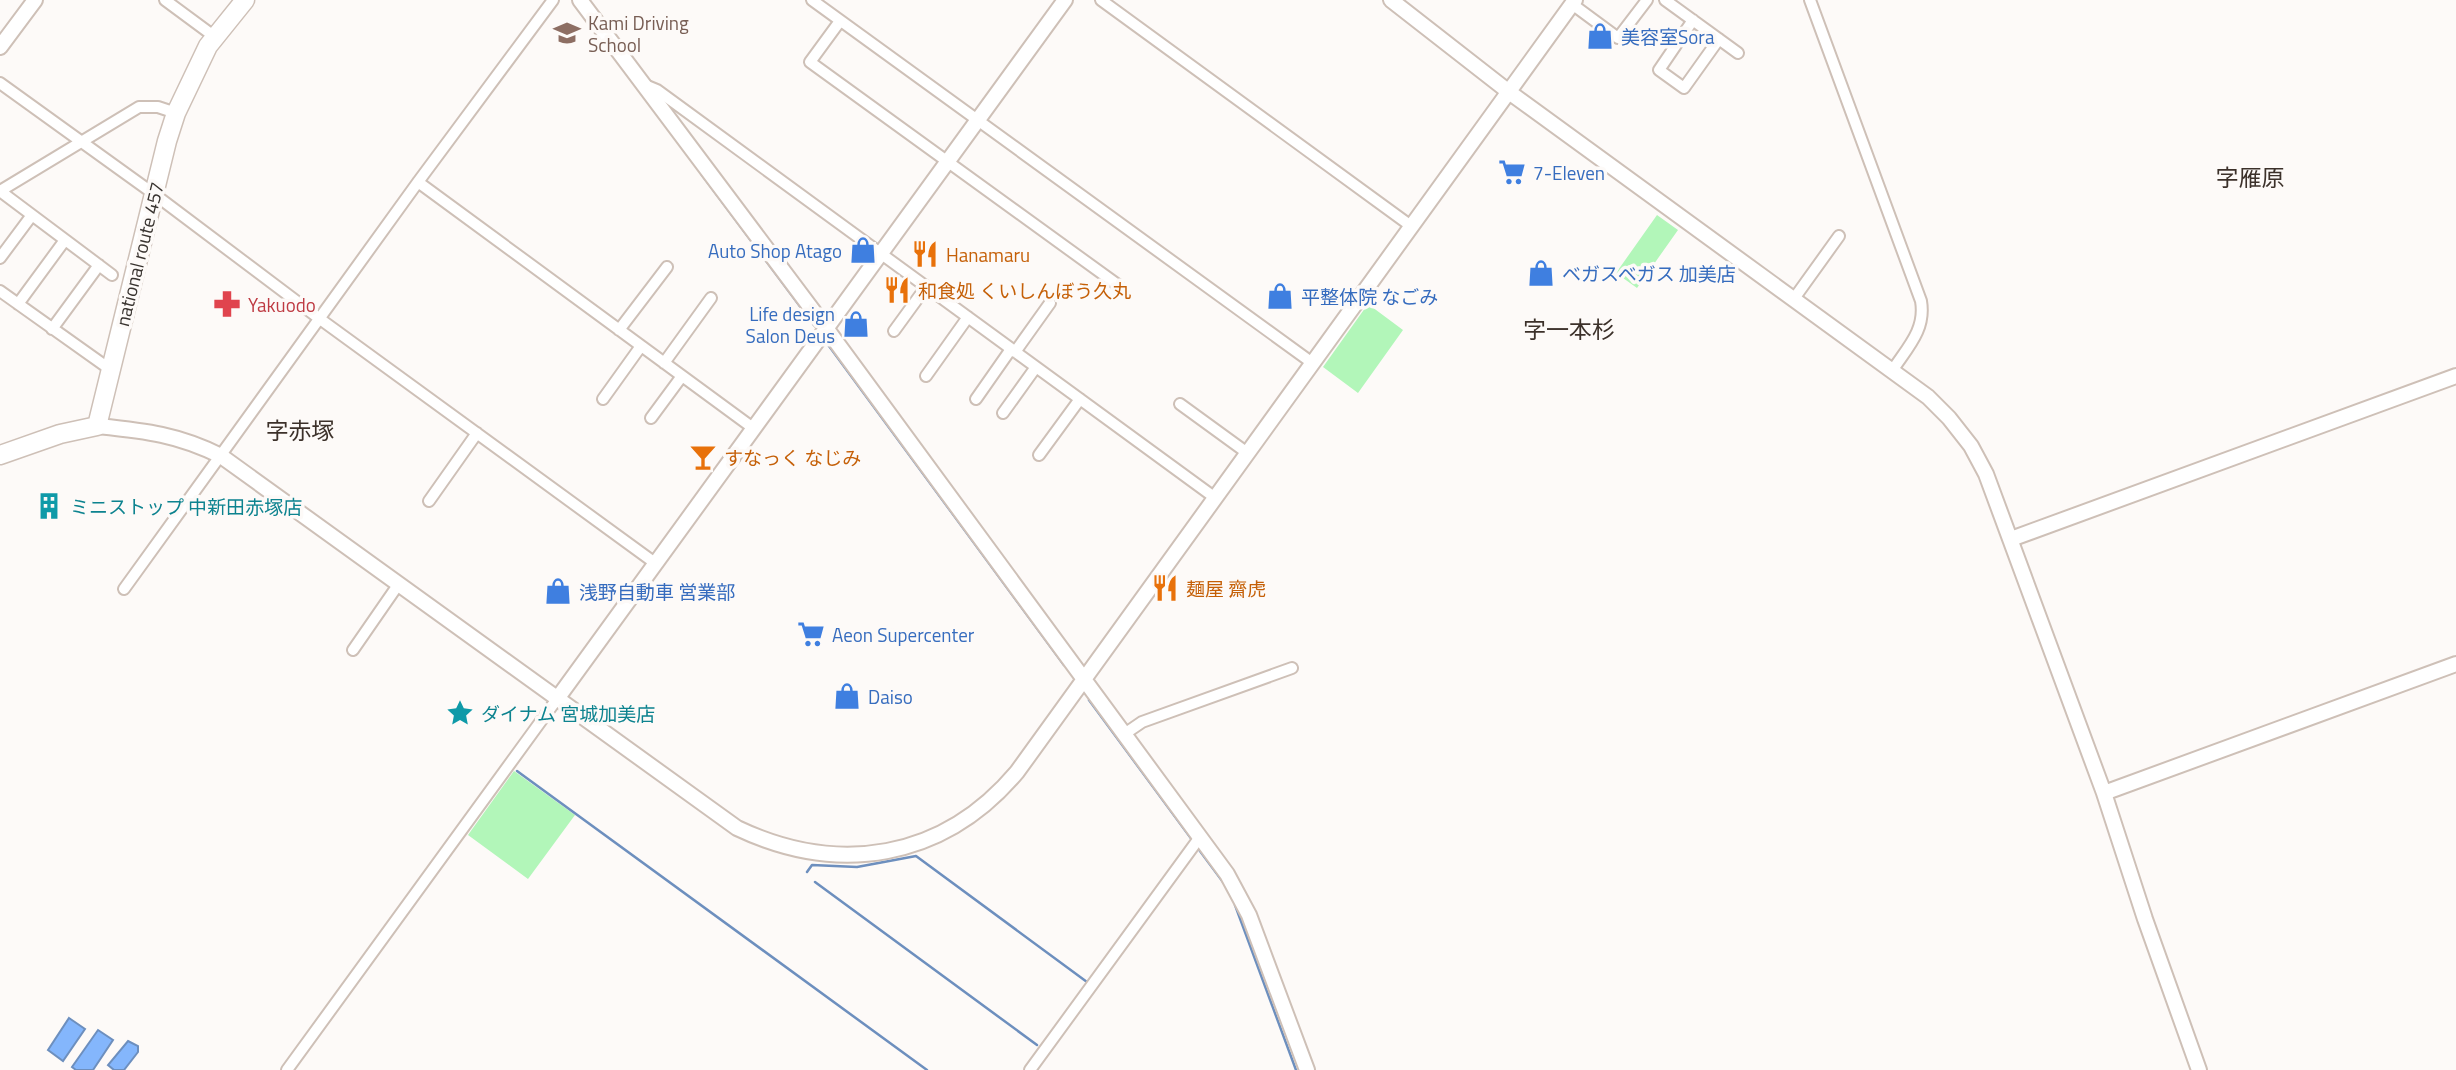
<svg xmlns="http://www.w3.org/2000/svg" width="2456" height="1070" font-family="'Titillium Web','Noto Sans JP',sans-serif">
<style>
.green{fill:#b2f6b9}
.water{fill:#84b6fc;stroke:#6d8fbe;stroke-width:2}
.lines{fill:none;stroke-linecap:round;stroke-linejoin:round}
.stream{stroke:#6d8fbe;stroke-width:2.5}
.minor-casing{stroke:#cec0b7;stroke-width:14}
.tertiary-casing{stroke:#cec0b7;stroke-width:18}
.trunk-casing{stroke:#cec0b7;stroke-width:21}
.minor{stroke:#fff;stroke-width:10}
.tertiary{stroke:#fff;stroke-width:14}
.trunk{stroke:#fff;stroke-width:18}
.labels{text-anchor:middle;dominant-baseline:central;stroke-width:7;stroke-linejoin:round;paint-order:stroke}
.education-label{font-size:19px;fill:#785e54;stroke:#fdfaf8;text-anchor:start}
.shop-label{font-size:19px;fill:#366cbe;stroke:#fdfaf8;text-anchor:start}
.street-label{font-size:19px;fill:#38332f;stroke:#fdfaf8}
.food-label{font-size:19px;fill:#c56008;stroke:#fdfaf8;text-anchor:start}
.health-label{font-size:19px;fill:#be3a42;stroke:#fdfaf8;text-anchor:start}
.culture-label{font-size:19px;fill:#0d838f;stroke:#fdfaf8;text-anchor:start}
.quarter-label{font-size:23px;fill:#3c312a;stroke:#fdfaf8}
</style>
<rect width="100%" height="100%" fill="#fdfaf8"/>
<!-- green -->
<path class="green" d="M1657,215L1678,230L1637,288L1616,273Z
M1368,304L1403,330L1358,393L1323,367Z
M514,771L575,815L528,879L468,835Z"/>
<!-- water -->
<path class="water" d="M69,1018L85,1029L63,1061L48,1050Z
M98,1030L113,1040L93,1070H76L72,1067Z
M128,1041L138,1046V1052L124,1070H114L108,1065Z"/>
<g class="lines">
<!-- stream -->
<path class="stream" d="M702,175L814,325
M829,346L1064,665
M1089,700L1193,841
M517,771L927,1070
M1197,847L1226,886
M807,872L812,865L857,867L916,856L1087,982
M815,882L1037,1045
M1235,905L1296,1070"/>
<defs>
<path id="minor" d="M165,0L215,37
M812,0L1311,362
M1101,0L1411,226
M1665,0L1738,53
M1810,0L1921,301C1926,330 1907,348 1892,371
M1572,4L1618,38L1647,0
M1693,20L1659,70L1684,88L1719,39
M840,21L810,62L1118,285
M0,83L154,194L320,319L655,563
M645,85L657,90L1214,497
M418,182L753,428
M0,191L139,107H158L176,113
M0,191L112,275
M0,258L32,215
M0,291L111,370
M1793,300L1839,236
M18,304L65,240
M52,329L99,265
M619,330L667,267
M894,331L926,287
M1015,352L1050,303
M664,363L711,298
M926,376L968,317
M603,399L641,346
M976,399L1011,349
M1180,404L1246,452
M1003,413L1036,367
M651,418L682,376
M1039,455L1080,399
M429,501L477,433
M124,589L418,182L553,0
M353,650L398,585
M1123,735L1142,722L1292,668
M287,1070L557,699
M1030,1070L1200,837"/>
<path id="tertiary" d="M580,0L826,328L1227,874L1249,915L1307,1070
M1391,0L1509,92L1928,397L1949,418L1971,446L1986,474L2104,793L2145,919L2199,1070
M0,47L35,0
M97,426C145,431 177,434 221,456L737,828C838,876 943,860 1017,772L1575,0
M2011,539L2456,376
M557,699L1065,0
M2104,793L2456,664"/>
<path id="trunk" d="M0,455L60,434L97,426L167,141L176,113L208,46L245,0"/>
</defs>
<!-- minor casing -->
<use href="#minor" class="minor-casing"/>
<!-- tertiary casing -->
<use href="#tertiary" class="tertiary-casing"/>
<!-- trunk casing -->
<use href="#trunk" class="trunk-casing"/>
<!-- minor -->
<use href="#minor" class="minor"/>
<!-- tertiary -->
<use href="#tertiary" class="tertiary"/>
<!-- trunk -->
<use href="#trunk" class="trunk"/>
</g>
<!-- icons -->
<defs>
<symbol id="school-bare" viewBox="-9 -9 18 18"><path d="M0-5L7-2L0 1L-7-2ZM-4 1L0 2.5L4 1V4Q0 6-4 4Z" fill="#8d6e63" stroke="#fdfaf8" stroke-width="2.5" paint-order="stroke"/></symbol>
<symbol id="shop-bare" viewBox="-9 -9 18 18"><path d="M-5-2.5h2.3a2.7 3.5 0 0 1 5.4 0H5L5.5 6h-11ZM-1.5-2.5h3a1.5 2.3 0 0 0-3 0Z" fill="#3f7fe0" stroke="#fdfaf8" stroke-width="2.5" paint-order="stroke"/></symbol>
<symbol id="supermarket-bare" viewBox="-9 -9 18 18"><path d="M-6-5.5h2.5l.6 2H6L4.5 2H-2.5L-4.4-4H-6ZM-1.5 3.2a1.3 1.3 0 1 0 .1 0ZM3 3.2a1.3 1.3 0 1 0 .1 0Z" fill="#3f7fe0" stroke="#fdfaf8" stroke-width="2.5" paint-order="stroke"/></symbol>
<symbol id="restaurant-bare" viewBox="-9 -9 18 18"><path d="M-5-6h1v4h1v-4h1v4h1v-4h1v5L-1.5 .5V6h-2V.5L-5-1ZM5-6V6H3V1.5H1.5Q1.5-4 5-6Z" fill="#e8710a" stroke="#fdfaf8" stroke-width="2.5" paint-order="stroke"/></symbol>
<symbol id="pharmacy-bare" viewBox="-9 -9 18 18"><path d="M-2-6h4v4h4v4h-4v4h-4v-4h-4v-4h4Z" fill="#e0444e" stroke="#fdfaf8" stroke-width="2.5" paint-order="stroke"/></symbol>
<symbol id="bar-bare" viewBox="-9 -9 18 18"><path d="M-6-5H6L.8 .8V4.5H3.5V6h-7V4.5H-.8V.8Z" fill="#e8710a" stroke="#fdfaf8" stroke-width="2.5" paint-order="stroke"/></symbol>
<symbol id="building-bare" viewBox="-9 -9 18 18"><path d="M-4-6H4V6H1V3H-1V6H-4ZM-2.5-4.3h1.7v1.8h-1.7ZM.8-4.3h1.7v1.8H.8ZM-2.5-1h1.7V.8h-1.7ZM.8-1h1.7V.8H.8Z" fill="#0f9aa8" stroke="#fdfaf8" stroke-width="2.5" paint-order="stroke"/></symbol>
<symbol id="sight-bare" viewBox="-9 -9 18 18"><path d="M0-6L1.8-2.2L6-1.7L2.9 1.2L3.7 5.4L0 3.3L-3.7 5.4L-2.9 1.2L-6-1.7L-1.8-2.2Z" fill="#0f9aa8" stroke="#fdfaf8" stroke-width="2.5" paint-order="stroke"/></symbol>
</defs>
<g fill-rule="evenodd">
<use href="#school-bare" x="548" y="14" width="38" height="38"/>
<use href="#shop-bare" x="1581" y="17" width="38" height="38"/>
<use href="#supermarket-bare" x="1493" y="153" width="38" height="38"/>
<use href="#shop-bare" x="844" y="231" width="38" height="38"/>
<use href="#restaurant-bare" x="906" y="235" width="38" height="38"/>
<use href="#shop-bare" x="1522" y="254" width="38" height="38"/>
<use href="#restaurant-bare" x="878" y="271" width="38" height="38"/>
<use href="#shop-bare" x="1261" y="277" width="38" height="38"/>
<use href="#pharmacy-bare" x="208" y="285" width="38" height="38"/>
<use href="#shop-bare" x="837" y="305" width="38" height="38"/>
<use href="#bar-bare" x="684" y="438" width="38" height="38"/>
<use href="#building-bare" x="30" y="487" width="38" height="38"/>
<use href="#restaurant-bare" x="1146" y="569" width="38" height="38"/>
<use href="#shop-bare" x="539" y="572" width="38" height="38"/>
<use href="#supermarket-bare" x="792" y="615" width="38" height="38"/>
<use href="#shop-bare" x="828" y="677" width="38" height="38"/>
<use href="#sight-bare" x="441" y="694" width="38" height="38"/>
</g>
<g class="labels">
<!-- education labels -->
<g class="education-label">
<text x="588" y="22">Kami Driving<tspan x="588" dy="22">School</tspan></text>
</g>
<!-- shop labels -->
<g class="shop-label">
<text x="1621" y="36">美容室Sora</text>
<text x="1533" y="172">7-Eleven</text>
<text x="842" y="250" text-anchor="end">Auto Shop Atago</text>
<text x="1562" y="273">ベガスベガス 加美店</text>
<text x="1301" y="296">平整体院 なごみ</text>
<text x="835" y="313" text-anchor="end">Life design<tspan x="835" dy="22">Salon Deus</tspan></text>
<text x="579" y="591">浅野自動車 営業部</text>
<text x="832" y="634">Aeon Supercenter</text>
<text x="868" y="696">Daiso</text>
</g>
<!-- street labels -->
<g class="street-label">
<text transform="translate(139 254) rotate(-76)">national route 457</text>
</g>
<!-- food labels -->
<g class="food-label">
<text x="946" y="254">Hanamaru</text>
<text x="918" y="290">和食処 くいしんぼう久丸</text>
<text x="724" y="457">すなっく なじみ</text>
<text x="1186" y="588">麺屋 齋虎</text>
</g>
<!-- health labels -->
<g class="health-label">
<text x="248" y="304">Yakuodo</text>
</g>
<!-- culture labels -->
<g class="culture-label">
<text x="70" y="506">ミニストップ 中新田赤塚店</text>
<text x="481" y="713">ダイナム 宮城加美店</text>
</g>
<!-- quarter labels -->
<g class="quarter-label">
<text x="2250" y="177">字雁原</text>
<text x="1569" y="329">字一本杉</text>
<text x="300" y="430">字赤塚</text>
</g>
</g>
</svg>
